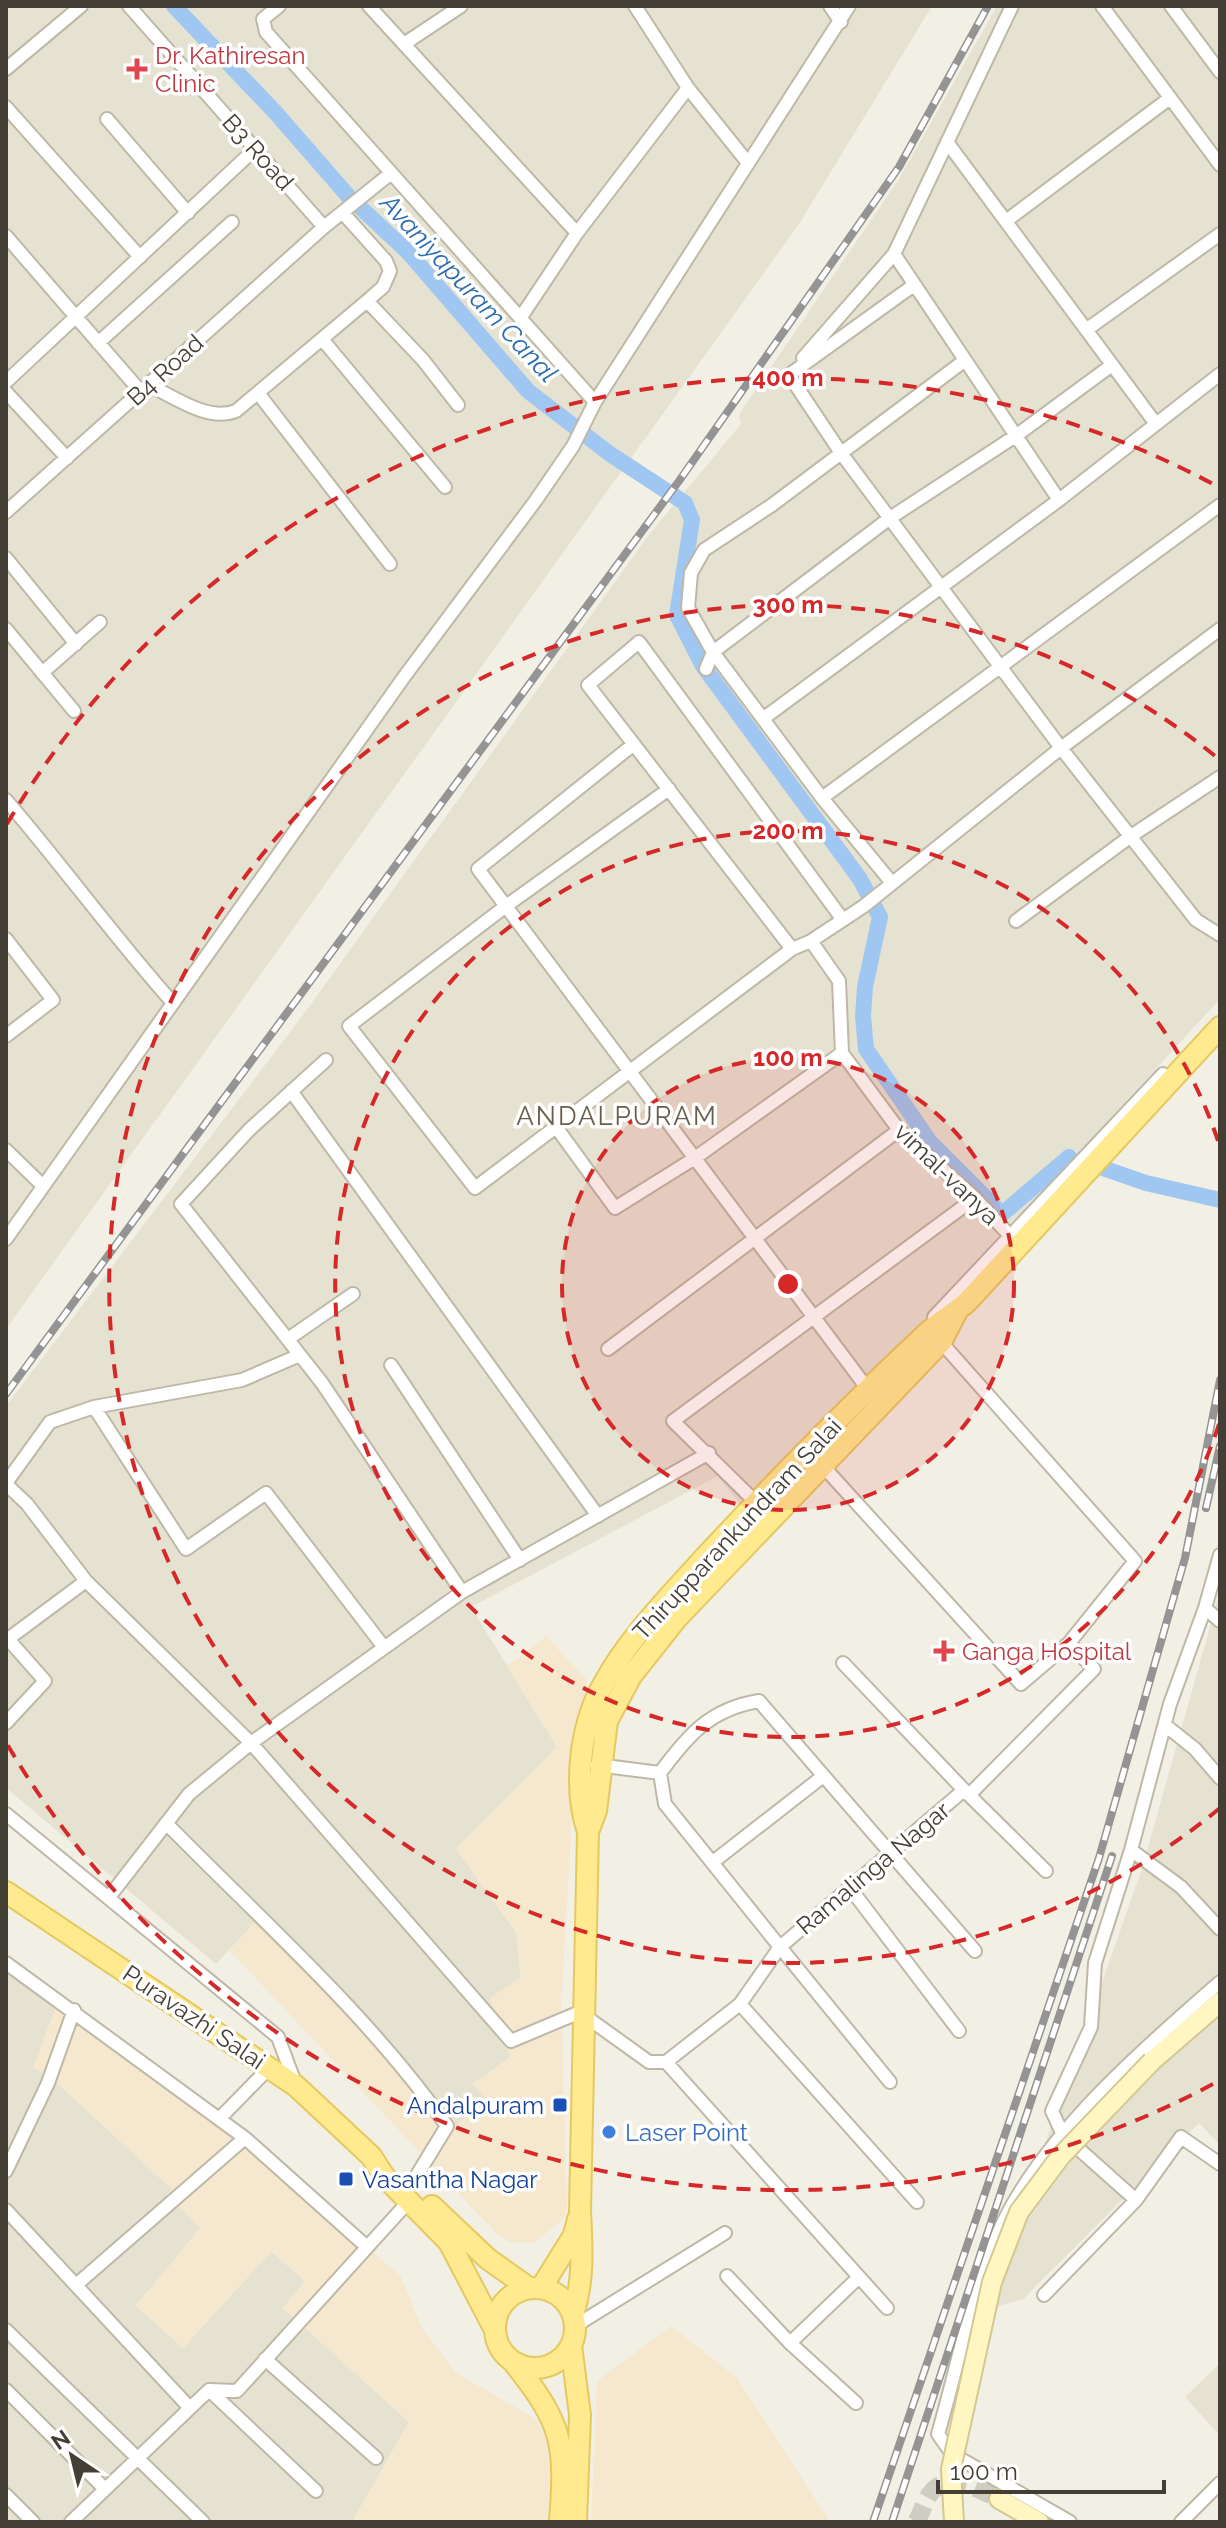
<svg xmlns="http://www.w3.org/2000/svg" width="1226" height="2528" font-family="Raleway,sans-serif">
<style>
.residential{fill:#e6e2d2}
.commercial{fill:#f5e8ce}
.lines{fill:none;stroke-linecap:round;stroke-linejoin:round}
.canal{stroke:#9fc7f1;stroke-width:16}
.secondary-tunnel{stroke:#cfccc1;stroke-width:18;stroke-dasharray:18 9;stroke-linecap:butt}
.street-casing{stroke:#beb8a7;stroke-width:16}
.secondary-casing{stroke:#d3c893;stroke-width:22}
.primary-casing{stroke:#e5c960;stroke-width:24}
.street{stroke:#fff;stroke-width:12}
.secondary{stroke:#fff6c1;stroke-width:18}
.primary{stroke:#ffea90;stroke-width:20}
.rail-casing{stroke:#949494;stroke-width:8}
.rail{stroke:#fff;stroke-width:5;stroke-dasharray:15;stroke-linecap:butt}
.secondary-bridge-casing{stroke:#d3c893;stroke-width:22;stroke-linecap:butt}
.secondary-bridge{stroke:#fff6c1;stroke-width:18}
.ring{fill:none;stroke:#d62828;stroke-width:4;stroke-dasharray:14 10}
.health-dot{fill:#e0444e;stroke:#fff;stroke-width:3}
.transit-dot{fill:#1a4fb4;stroke:#fff;stroke-width:3}
.shop-dot{fill:#3f7fe0;stroke:#fff;stroke-width:3}
.labels{text-anchor:middle;dominant-baseline:central;stroke-width:7;stroke-linejoin:round;paint-order:stroke}
.health-label{font-size:24px;fill:#be3a42;stroke:#fff;text-anchor:start}
.street-label{font-size:24px;fill:#443f34;stroke:#fff}
.transit-label{font-size:24px;fill:#164399;stroke:#fff;text-anchor:end}
.shop-label{font-size:24px;fill:#366cbe;stroke:#fff;text-anchor:start}
.water-label{font-size:26px;font-style:italic;fill:#2c6cb1;stroke:#fff}
.neighbourhood-label{font-size:26px;letter-spacing:2px;fill:#675e4b;stroke:#fff}
.centre{fill:#d62828;stroke:#fff;stroke-width:4}
.ring-label{font-size:24px;text-anchor:middle;font-weight:bold;fill:#d62828;stroke:#fff;stroke-width:7;stroke-linejoin:round;paint-order:stroke}
</style>
<rect width="100%" height="100%" fill="#f2efe4"/>
<!-- residential -->
<path class="residential" d="M6,6H932L799,224L6,1329Z
M997,6H1220V999L876,1373L740,1504L718,1476L471,1607L557,1747L456,1849L516,1932L521,1977L491,1999L511,2057L473,2084L487,2098L452,2130L351,2015L258,1919L216,1964L6,1788V1406L303,1015L648,536L741,424L739,414L899,179Z
M1220,1591V2145L1199,2123L1023,2299L986,2310L1142,1869Z
M6,1967L52,1998L56,2007L53,2079L173,2190L167,2194L201,2229L136,2305L183,2348L271,2251L305,2281L283,2308L409,2422L352,2522H6Z
M1220,2363V2436L1185,2397Z"/>
<!-- commercial -->
<path class="commercial" d="M546,1636L587,1680L576,1748L561,2006L567,2210L562,2220L534,2243L510,2242L495,2232L229,1950L259,1918L452,2129L487,2098L472,2084L510,2057L490,1998L521,1977L516,1932L456,1849L557,1747L507,1666Z
M52,1998L172,2083L400,2275L422,2328L455,2372L537,2420L552,2451L550,2522H352L409,2422L283,2308L305,2281L272,2251L183,2348L136,2306L200,2228L167,2195L172,2189L53,2079L33,2067L56,2007Z
M671,2326L737,2378L830,2522H591L597,2381Z"/>
<g class="lines">
<!-- canal -->
<path class="canal" d="M174,6L275,112L349,197L408,252L528,391L610,454L685,503L692,520L677,615L703,666L860,879L880,917L865,987L863,1016L866,1049L930,1142L1002,1214L1069,1157
M1094,1165L1146,1183L1220,1200"/>
<!-- secondary-tunnel -->
<path class="secondary-tunnel" d="M916,2522C922,2513 924,2502 930,2494C946,2470 980,2490 999,2499"/>
<defs>
<path id="street" d="M129,6L324,227
M279,6L263,19L266,32L595,402
M369,6L577,233
M635,6L688,88L748,163
M830,6L841,22
M1102,6L1220,165
M1171,6L1220,72
M404,44L461,6
M6,69L81,6
M6,107L140,257
M107,119L188,213
M947,142L1156,424
M1006,221L1170,98
M6,236L141,392
M894,254L1059,500
M914,285L789,375L841,453L1061,748L1196,920L1220,935
M367,301L423,360L458,405
M521,317L577,233L688,88
M1086,330L1220,234
M322,339L445,487
M98,343L232,222
M803,358L894,254L1012,6
M6,382L255,149
M149,385C174,397 208,422 236,411L367,301L383,287L390,271L386,261L343,213
M6,392L67,458
M258,393L390,564
M6,512L324,227L390,174
M6,558L76,644
M6,629L74,711
M706,669L713,652L890,518L1017,435L1112,365
M42,673L100,622
M764,718L1059,500L1220,374
M634,744L478,869L870,1392
M669,789L506,906L349,1026L475,1188L792,949L811,941L864,906L1061,748L1220,629
M822,798L1220,505
M6,800C63,866 114,937 173,1003
M892,883L822,798L713,652L688,608L691,573L704,550L772,505L964,361
M1016,921L1131,836L1220,777
M6,939L53,1000L6,1036
M811,941L839,981L842,1053L899,1130L975,1198L1011,1237
M792,949L588,685L639,642L843,920
M326,1060L249,1130L181,1204L322,1383L462,1592
M291,1091L598,1516
M556,1127L615,1208L695,1158L842,1053
M6,1150L43,1186
M6,1239L404,677L536,500L573,446L595,402L849,6
M934,1317L1163,1074
M288,1339L353,1294
M941,1342L1135,1561L1069,1643L1094,1669L969,1795
M608,1349L899,1130
M391,1365L520,1560
M94,1407L186,1549L266,1493L383,1646
M822,1465L1021,1684L1069,1643
M6,1483L50,1422L94,1407L242,1380L300,1355
M6,1484L27,1504L86,1581L251,1743L511,2041L585,2010
M773,1519L673,1421L975,1198
M1205,1608L1220,1621
M843,1663L964,1790
M6,1723L45,1681L8,1639L86,1581
M1165,1725L1195,1749L1220,1778
M597,1765L660,1773L665,1804L780,1947L964,1790L969,1795
M660,1773C688,1735 710,1709 759,1701L975,1951
M969,1795L1046,1871
M6,1814L278,2037L295,2083
M166,1823C261,1920 368,2014 447,2126L411,2185
M1131,1850L1181,1887L1220,1929
M713,1862L822,1777
M850,1888L959,2031
M109,1897L189,1794L251,1743L462,1592L709,1453
M6,1963L245,2138L367,2247
M740,2004L780,1947L890,2082
M585,2016L649,2062H666L887,2308
M666,2062L740,2004L917,2202
M220,2118L270,2067
M6,2171L48,2083L74,2010
M1136,2200L1063,2135L1052,2111L1091,2027L1095,1963L1131,1850L1170,1704L1205,1608L1220,1555
M6,2210L189,2407
M727,2276L790,2343
M76,2285L245,2138
M1044,2295L1136,2200L1181,2137L1220,2164
M575,2326L725,2233
M6,2330L203,2522
M265,2359L376,2458
M6,2390L104,2488
M209,2390L316,2491
M856,2403L790,2343L859,2277
M6,2495L33,2522
M71,2522L209,2390L237,2391L409,2201
M1070,2522L952,2454L938,2434C958,2365 972,2289 1002,2225C1045,2134 1145,2047 1220,1982
M1181,2522L1220,2483"/>
<path id="secondary" d="M1152,2061L1220,2002
M999,2499L1039,2522"/>
<path id="primary" d="M588,1832C573,1788 580,1726 603,1685C629,1637 670,1596 706,1556C777,1480 849,1406 925,1335C938,1322 954,1314 968,1301L1220,1027
M6,1892L296,2086L371,2156L384,2176L449,2242L495,2330
M432,2206L488,2259L529,2288
M541,2288L574,2235L578,2219
M495 2328a40 40 0 1 1 80 0a40 40 0 1 1-80 0Z
M573,2315C584,2280 582,2248 580,2211L588,1832L596,1811L607,1721L631,1676L676,1619L941,1342L957,1311
M571,2345L580,2415L576,2522
M514,2363C563,2424 566,2444 560,2522"/>
</defs>
<!-- street casing -->
<use href="#street" class="street-casing"/>
<!-- secondary casing -->
<use href="#secondary" class="secondary-casing"/>
<!-- primary casing -->
<use href="#primary" class="primary-casing"/>
<!-- street -->
<use href="#street" class="street"/>
<!-- secondary -->
<use href="#secondary" class="secondary"/>
<!-- primary -->
<use href="#primary" class="primary"/>
<defs>
<path id="rail" d="M6,1394L679,481L899,167L988,6
M1206,1508L1220,1446
M873,2522L1099,1858L1185,1558L1220,1380
M892,2522L1112,1856"/>
</defs>
<!-- rail casing -->
<use href="#rail" class="rail-casing"/>
<!-- rail -->
<use href="#rail" class="rail"/>
<defs>
<path id="secondary-bridge" d="M954,2522L951,2469L992,2282L1019,2212L1060,2157L1152,2061"/>
</defs>
<!-- secondary-bridge casing -->
<use href="#secondary-bridge" class="secondary-bridge-casing"/>
<!-- secondary-bridge -->
<use href="#secondary-bridge" class="secondary-bridge"/>
</g>
<!-- distance rings -->
<circle cx="788" cy="1284" r="226" fill="#d62828" fill-opacity=".12"/>
<g class="ring">
<circle cx="788" cy="1284" r="226"/>
<path d="M1219 1424A453 453 0 1 1 1219 1144"/>
<path d="M1220 1808A679 679 0 1 1 1220 760"/>
<path d="M1213 2084A906 906 0 0 1 7 1744M7 824A906 906 0 0 1 1213 484"/>
</g>
<!-- markers -->
<g class="health-dot">
<path d="M133 57h8v8h8v8h-8v8h-8v-8h-8v-8h8z"/>
<path d="M940 1639h8v8h8v8h-8v8h-8v-8h-8v-8h8z"/>
</g>
<g class="transit-dot">
<rect x="552" y="2097" width="16" height="16" rx="4"/>
<rect x="338" y="2171" width="16" height="16" rx="4"/>
</g>
<circle class="shop-dot" cx="609" cy="2132" r="8"/>
<g class="labels">
<!-- health labels -->
<g class="health-label">
<text x="155" y="55">Dr. Kathiresan<tspan x="155" dy="28">Clinic</tspan></text>
<text x="962" y="1651">Ganga Hospital</text>
</g>
<!-- street labels -->
<g class="street-label">
<text transform="translate(258 152) rotate(48)">B3 Road</text>
<text transform="translate(165 370) rotate(-42)">B4 Road</text>
<text transform="translate(947 1174) rotate(44)">vimal-vanya</text>
<text transform="translate(737 1529) rotate(-47)">Thirupparankundram Salai</text>
<text transform="translate(873 1868) rotate(-40)">Ramalinga Nagar</text>
<text transform="translate(194 2017) rotate(34)">Puravazhi Salai</text>
</g>
<!-- transit labels -->
<g class="transit-label">
<text x="544" y="2105">Andalpuram</text>
<text x="362" y="2179" text-anchor="start">Vasantha Nagar</text>
</g>
<!-- shop labels -->
<g class="shop-label">
<text x="625" y="2132">Laser Point</text>
</g>
<!-- water labels -->
<g class="water-label">
<text transform="translate(469 288) rotate(47)">Avaniyapuram Canal</text>
</g>
<!-- neighbourhood labels -->
<g class="neighbourhood-label">
<text x="617" y="1116">ANDALPURAM</text>
</g>
</g>
<circle cx="788" cy="1284" r="12" class="centre"/>
<g class="ring-label">
<text x="788" y="386">400 m</text>
<text x="788" y="613">300 m</text>
<text x="788" y="839">200 m</text>
<text x="788" y="1066">100 m</text>
</g>
<!-- border -->
<rect width="1226" height="2528" fill="none" stroke="#443f34" stroke-width="16"/>
<!-- north arrow -->
<g transform="translate(72 2456) rotate(325)" stroke="#ffffff" stroke-width="6" paint-order="stroke">
<path d="M0-6L14 30L0 20L-14 30Z" fill="#443f34"/>
<text y="-12" font-size="22" font-weight="bold" text-anchor="middle" fill="#443f34">N</text>
</g>
<!-- scale -->
<path d="M938 2480v12h226v-12" fill="none" stroke="#443f34" stroke-width="4"/>
<text x="950" y="2480" font-size="24" fill="#443f34" stroke="#ffffff" stroke-width="6" paint-order="stroke">100 m</text>
</svg>
